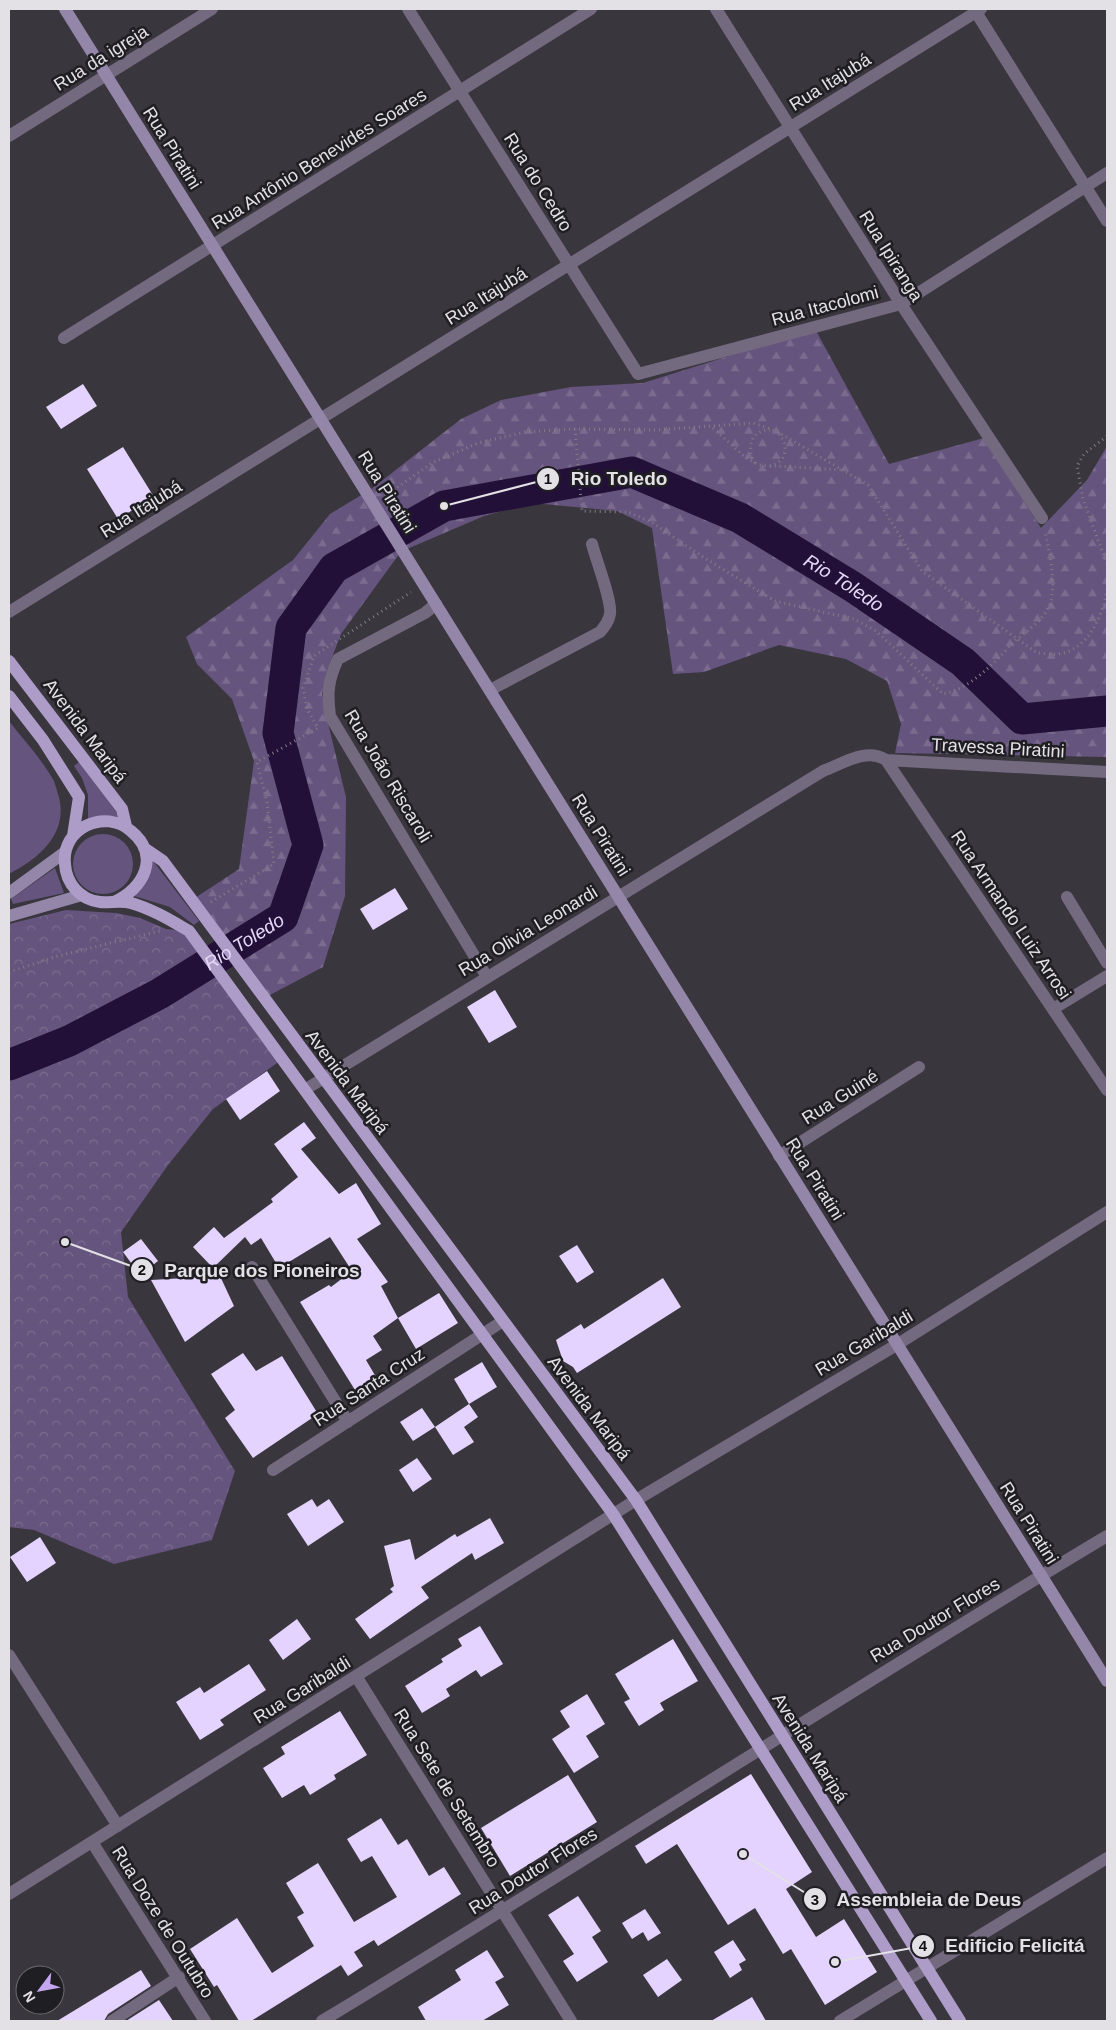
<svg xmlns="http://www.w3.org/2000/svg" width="1116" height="2030" font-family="Arial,sans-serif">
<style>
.grass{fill:#65547d}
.forest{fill:url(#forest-firs)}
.park{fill:url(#park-crowns)}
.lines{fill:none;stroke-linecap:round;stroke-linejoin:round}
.river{stroke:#231038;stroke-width:31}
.building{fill:#e3d3fe}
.path{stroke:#817e85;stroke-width:3;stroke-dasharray:1 4;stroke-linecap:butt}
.street{stroke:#736a80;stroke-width:12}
.secondary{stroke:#9486a8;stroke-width:12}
.primary{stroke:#ad9cc7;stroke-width:12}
.labels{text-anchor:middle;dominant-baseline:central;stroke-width:5;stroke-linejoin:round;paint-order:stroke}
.street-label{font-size:18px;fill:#e3e1e6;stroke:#1f1e22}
.water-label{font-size:19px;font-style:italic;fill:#e3d8f6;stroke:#1f1e22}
.leader{fill:none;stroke:#e3e1e6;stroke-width:2}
.callout-dot{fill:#e3e1e6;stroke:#1f1e22;stroke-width:2}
.mark-label{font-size:15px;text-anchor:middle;font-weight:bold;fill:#111}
.callout-label{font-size:19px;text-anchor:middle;font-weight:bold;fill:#e3e1e6;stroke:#1f1e22;stroke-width:5;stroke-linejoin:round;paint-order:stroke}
</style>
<defs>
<pattern id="forest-firs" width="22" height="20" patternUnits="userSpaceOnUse" patternTransform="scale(1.25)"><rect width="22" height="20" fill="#65547d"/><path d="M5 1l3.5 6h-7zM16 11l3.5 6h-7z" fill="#7b6c8f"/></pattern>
<pattern id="park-crowns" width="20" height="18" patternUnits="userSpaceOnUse" patternTransform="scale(1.25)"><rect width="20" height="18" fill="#65547d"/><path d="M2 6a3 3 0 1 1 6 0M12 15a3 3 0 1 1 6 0" fill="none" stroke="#7b6c8f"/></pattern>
</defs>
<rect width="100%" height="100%" fill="#39363e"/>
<!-- grass -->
<path class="grass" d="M9,721C23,739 39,756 51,776C55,781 56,788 58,794C70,832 40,858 9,874Z
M79,762L120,817L112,816L88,819V795L82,778L74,766Z
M73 864a30 30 0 1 1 60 0a30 30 0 1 1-60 0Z
M150,857L199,921L194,925L170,907L134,896Z
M55,868L64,893L13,904L11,899Z"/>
<!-- forest -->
<path class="forest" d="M815,329L889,464L984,438L1041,528L1087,480L1107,446V757L895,753L901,724L887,681L846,659L779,645L704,672L673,674L652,528L617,511L533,503L484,516L407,549L370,490L461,419L501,400L571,387L643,383Z
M363,494L400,553L341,634L326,673L322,694L326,715L346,797L345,896L323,967L268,996L195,898L239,869L254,761L232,699L197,664L186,637L293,560L330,514Z"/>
<!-- park -->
<path class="park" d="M66,910L116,913L140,918L166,929L189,931L284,1058L213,1109L168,1165L121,1232L128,1297L235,1471L212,1540L114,1564L34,1530L9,1527V924Z"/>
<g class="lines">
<!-- river -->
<path class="river" id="s1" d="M9,1065L69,1041L159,994L283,917L308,845L278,733L291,628L334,568L444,506L632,472L740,518L853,587L963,662L1022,719L1107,711"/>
</g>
<!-- building -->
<path class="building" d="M83,384L97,406L61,429L46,407Z
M123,447L154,497L118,519L87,469Z
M395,888L408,909L373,930L360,909Z
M495,990L517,1027L489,1043L467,1007Z
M267,1071L280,1091L240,1120L226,1099Z
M304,1122L316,1138L301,1149L339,1194L356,1183L381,1224L357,1239L388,1282L381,1286L398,1318L373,1336L382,1350L366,1360L376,1377L355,1390L300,1302L329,1285L331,1287L352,1271L330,1237L279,1268L261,1238L251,1245L245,1237L213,1268L193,1247L214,1227L224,1238L273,1202L271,1199L298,1177L274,1144Z
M141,1239L158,1261L140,1275L123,1252Z
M577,1245L594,1272L577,1283L559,1256Z
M220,1276L234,1306L185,1342L151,1280Z
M663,1278L681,1307L577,1373L573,1367L563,1361L556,1340L581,1324L584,1329Z
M439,1293L458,1323L416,1349L398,1318Z
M243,1353L256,1371L282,1356L318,1414L253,1458L225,1418L235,1410L211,1374Z
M482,1362L497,1387L469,1404L454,1379Z
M469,1404L478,1417L464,1427L474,1442L453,1455L435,1427Z
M422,1408L435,1427L413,1441L400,1422Z
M417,1458L432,1479L413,1492L399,1470Z
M312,1499L317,1507L329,1499L344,1522L308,1546L287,1514Z
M490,1518L504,1543L475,1560L472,1553L421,1587L429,1598L370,1639L355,1619L393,1592L390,1589L394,1586L384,1546L410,1539L415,1560L455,1534L457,1537Z
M40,1537L56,1563L27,1582L10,1557Z
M297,1619L311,1639L283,1660L269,1640Z
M480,1626L503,1664L481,1677L476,1670L446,1689L450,1696L422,1713L405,1686L443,1662L441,1659L462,1646L458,1639Z
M673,1639L698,1681L660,1703L664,1710L639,1726L624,1702L630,1699L615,1674Z
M249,1664L266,1690L220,1720L224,1725L200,1740L176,1702L200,1687L204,1693Z
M587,1694L605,1724L586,1736L599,1757L574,1773L552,1739L570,1727L560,1711Z
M340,1711L367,1755L334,1775L336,1779L310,1795L304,1785L282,1798L263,1768L285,1754L281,1747Z
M751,1774L812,1872L786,1889L816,1937L844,1919L877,1972L825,2005L791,1949L783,1954L755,1908L728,1925L677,1844L646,1864L635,1846Z
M568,1775L597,1822L510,1876L481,1828Z
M381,1818L398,1845L407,1839L429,1876L444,1867L461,1894L378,1946L374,1940L354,1952L363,1966L348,1976L341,1965L251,2021H239L217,1985L214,1987L190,1949L237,1918L272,1973L314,1946L297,1917L304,1913L286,1883L318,1863L354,1922L397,1897L372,1856L361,1862L347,1839Z
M578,1896L601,1931L592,1937L608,1962L577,1982L563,1961L574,1954L548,1915Z
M645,1909L661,1933L648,1941L643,1932L632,1939L622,1923Z
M733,1940L746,1960L739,1964L742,1970L730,1978L714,1952Z
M487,1950L504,1977L495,1982L509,2005L482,2021H426L418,2007L461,1980L455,1970Z
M667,1959L682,1980L658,1997L643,1975Z
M141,1970L151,1986L108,2014L104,2021H57Z
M752,1997L766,2021H711Z
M159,2000L173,2021H126Z"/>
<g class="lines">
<!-- path -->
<path class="path" d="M713,428L745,457L759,465L843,470
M575,429L582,511L628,512L653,523L706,559L775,601L854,619L876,631L943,694C973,688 995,661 1016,640C1029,629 1043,621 1050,604C1057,586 1049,550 1045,532
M1107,436L1084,454L1077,466L1083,499L1107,564
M755,463C746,447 750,431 770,430
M770,466C787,462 789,446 779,434
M385,496L432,463L478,443L525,432L575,429L656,430L753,423L776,431L868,485L922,571L1037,653C1043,653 1051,655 1057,654C1088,651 1103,616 1107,589
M211,902L274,864L267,802L257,762L318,728L307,709L303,688L314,656L411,592
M9,972L58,956L160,931"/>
<!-- street -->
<path class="street" d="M408,9L638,374L901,304L1107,173
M716,9L901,304L1042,518
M974,9L1107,221
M9,136L212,9
M64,338L591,9
M436,604L425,613L338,659C328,680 327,693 330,716L487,977
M9,612L981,9
M490,690L600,632C605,626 609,621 610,614C612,600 596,560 592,544
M886,760L1107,772
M1067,897L1107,963
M1053,1009L1107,976
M306,1089L823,771C842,764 867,747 886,760L1107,1090
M779,1156L919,1067
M252,1267L348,1422
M273,1470L503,1321
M9,1655L118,1826
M356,1676L571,2021
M92,1842L205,2021
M9,1894L636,1500L898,1344L1107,1212
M112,2021L179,1977
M322,2021C585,1862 843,1694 1107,1536
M840,2021L1107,1858"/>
<!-- secondary -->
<path class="secondary" d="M65,9L1107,1681
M9,893L65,852
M9,916L82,895"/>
<!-- primary -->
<path class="primary" d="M9,661L122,809L126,826
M9,696L43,740L79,797L73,836
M144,848L163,861L636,1500L960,2021
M114,902C144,889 161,855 131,831C105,808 61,828 65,864C66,883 80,900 100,902C110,903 121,900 131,903C152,909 170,920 189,931L613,1514L931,2021"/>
</g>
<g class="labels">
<!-- street labels -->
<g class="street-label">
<text transform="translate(101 58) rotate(-32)">Rua da igreja</text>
<text transform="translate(830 82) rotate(-32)">Rua Itajubá</text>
<text transform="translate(172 148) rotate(58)">Rua Piratini</text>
<text transform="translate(319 159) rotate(-32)">Rua Antônio Benevides Soares</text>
<text transform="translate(538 182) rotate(58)">Rua do Cedro</text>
<text transform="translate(891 256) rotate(58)">Rua Ipiranga</text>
<text transform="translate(486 296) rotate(-32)">Rua Itajubá</text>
<text transform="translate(825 306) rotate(-15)">Rua Itacolomi</text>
<text transform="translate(387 492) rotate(58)">Rua Piratini</text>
<text transform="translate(141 509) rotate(-32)">Rua Itajubá</text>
<text transform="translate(85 731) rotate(53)">Avenida Maripá</text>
<text transform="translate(998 748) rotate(3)">Travessa Piratini</text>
<text transform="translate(388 776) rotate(59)">Rua João Riscaroli</text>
<text transform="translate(601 835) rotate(58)">Rua Piratini</text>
<text transform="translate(1011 915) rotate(56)">Rua Armando Luiz Arrosi</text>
<text transform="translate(528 931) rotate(-31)">Rua Olivia Leonardi</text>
<text transform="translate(347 1082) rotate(53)">Avenida Maripá</text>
<text transform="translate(840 1097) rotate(-32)">Rua Guiné</text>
<text transform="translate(815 1179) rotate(58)">Rua Piratini</text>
<text transform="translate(864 1343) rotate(-31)">Rua Garibaldi</text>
<text transform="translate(369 1387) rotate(-33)">Rua Santa Cruz</text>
<text transform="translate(589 1408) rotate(53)">Avenida Maripá</text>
<text transform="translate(1029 1523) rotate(58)">Rua Piratini</text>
<text transform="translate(935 1620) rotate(-31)">Rua Doutor Flores</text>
<text transform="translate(302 1690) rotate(-32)">Rua Garibaldi</text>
<text transform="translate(810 1748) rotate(58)">Avenida Maripá</text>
<text transform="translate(447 1788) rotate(58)">Rua Sete de Setembro</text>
<text transform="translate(533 1871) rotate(-32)">Rua Doutor Flores</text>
<text transform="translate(163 1922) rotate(58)">Rua Doze de Outubro</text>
</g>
<!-- water labels -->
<g class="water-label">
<text stroke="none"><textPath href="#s1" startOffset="1241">Rio Toledo</textPath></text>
<text stroke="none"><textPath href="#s1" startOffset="266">Rio Toledo</textPath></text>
</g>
</g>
<!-- callouts -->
<path class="leader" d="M444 506L548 479M65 1242L142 1270M743 1854L815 1899M835 1962L923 1946"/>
<g class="callout-dot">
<circle cx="444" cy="506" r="5"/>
<circle cx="65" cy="1242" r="5"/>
<circle cx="743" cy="1854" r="5"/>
<circle cx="835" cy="1962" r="5"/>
<circle cx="548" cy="479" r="12"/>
<circle cx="142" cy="1270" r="12"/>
<circle cx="815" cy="1899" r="12"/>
<circle cx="923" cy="1946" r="12"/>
</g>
<g class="mark-label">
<text x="548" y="484">1</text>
<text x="142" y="1275">2</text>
<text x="815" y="1905">3</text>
<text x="923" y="1951">4</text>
</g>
<g class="callout-label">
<text x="619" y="485">Rio Toledo</text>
<text x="262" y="1277">Parque dos Pioneiros</text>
<text x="929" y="1906">Assembleia de Deus</text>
<text x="1015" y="1952">Edificio Felicitá</text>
</g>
<!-- border -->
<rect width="1116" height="2030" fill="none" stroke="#e3e1e6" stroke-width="20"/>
<!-- north arrow -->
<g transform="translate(40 1990) rotate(238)"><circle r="24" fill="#1f1e22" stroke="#6d6c70"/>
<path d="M0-4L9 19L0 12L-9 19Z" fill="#c5a7f1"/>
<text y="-8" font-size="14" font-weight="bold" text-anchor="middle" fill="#e3e1e6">N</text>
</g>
</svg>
